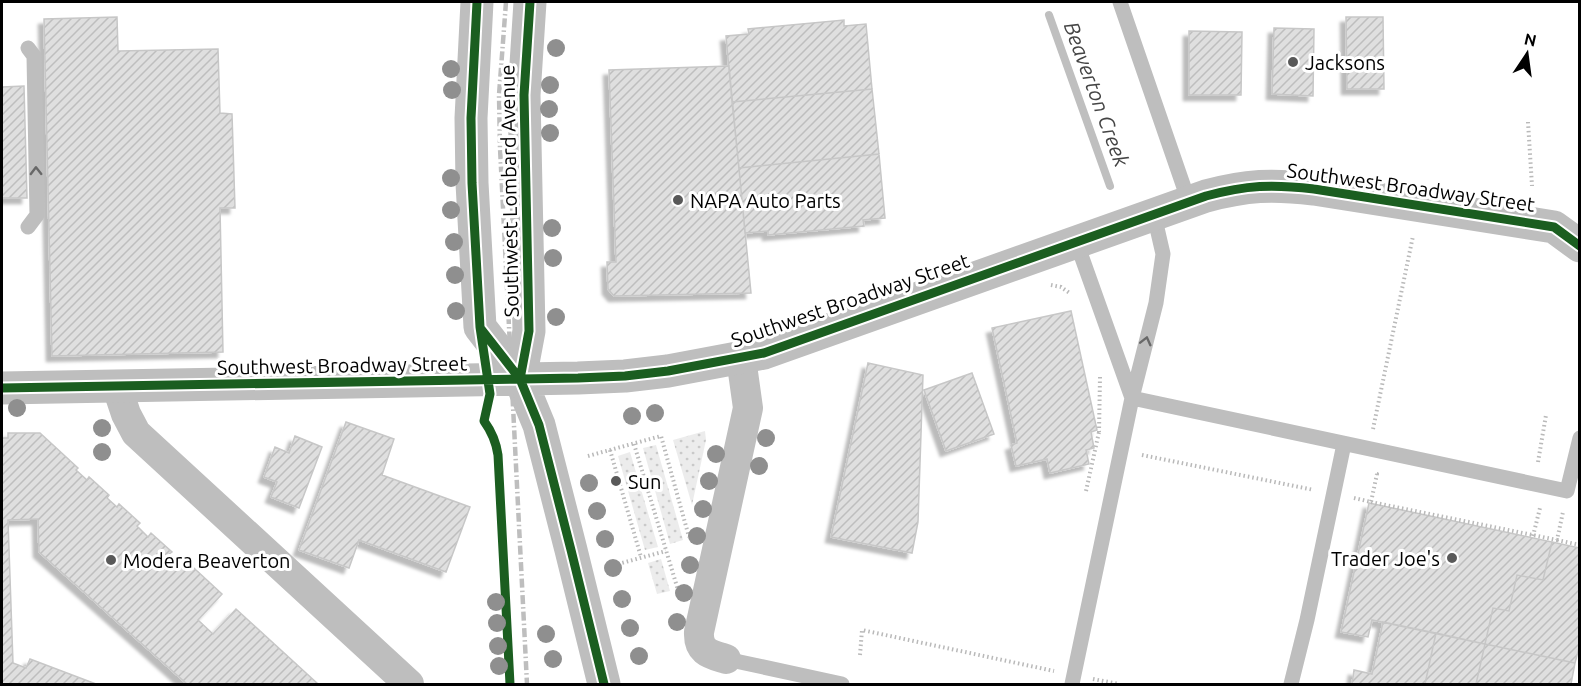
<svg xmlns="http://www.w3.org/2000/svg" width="1581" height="686" font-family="Ubuntu,sans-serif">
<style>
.grass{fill:url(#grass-dots)}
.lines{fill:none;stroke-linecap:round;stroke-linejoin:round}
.stream{stroke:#bfbfbf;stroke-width:8}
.building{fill:url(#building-hatch);stroke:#c7c7c7;stroke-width:1.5;filter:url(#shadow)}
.path{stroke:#b9b9b9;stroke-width:4;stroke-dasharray:1.5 3;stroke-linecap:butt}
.service{stroke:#bebebe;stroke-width:15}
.minor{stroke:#bebebe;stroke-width:30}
.tertiary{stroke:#bebebe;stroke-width:33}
.rail{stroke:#bebebe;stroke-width:4.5;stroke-dasharray:9 3 1.5 3;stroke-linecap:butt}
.cycleway-casing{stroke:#fff;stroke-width:13}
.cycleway{stroke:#1b5e20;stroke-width:9}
.tree{fill:#8f8f8f}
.oneway{stroke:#686868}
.poi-dot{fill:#595959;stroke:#fff;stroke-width:2}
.labels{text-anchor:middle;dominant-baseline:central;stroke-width:6;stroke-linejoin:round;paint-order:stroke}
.poi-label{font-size:20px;fill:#000;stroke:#fff;text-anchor:start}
.street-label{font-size:20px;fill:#000;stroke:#fff}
.water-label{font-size:21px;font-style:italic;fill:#444;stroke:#fff}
</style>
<defs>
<pattern id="grass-dots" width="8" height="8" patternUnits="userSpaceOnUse" patternTransform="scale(1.5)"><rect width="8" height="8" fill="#ececec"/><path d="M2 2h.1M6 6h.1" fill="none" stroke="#c9c9c9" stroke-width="1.8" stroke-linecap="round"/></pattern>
<pattern id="building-hatch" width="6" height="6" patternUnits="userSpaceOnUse" patternTransform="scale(1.5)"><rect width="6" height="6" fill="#dfdfdf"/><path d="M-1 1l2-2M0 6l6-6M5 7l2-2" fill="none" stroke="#bebebe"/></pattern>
<filter id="shadow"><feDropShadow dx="-5.5" dy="5.5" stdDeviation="1.5" flood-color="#0004"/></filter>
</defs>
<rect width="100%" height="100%" fill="#fff"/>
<!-- grass -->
<path class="grass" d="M705,431L706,440L692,505L673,440Z
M656,445L683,540L670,544L643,448Z
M630,452L658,547L645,550L618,456Z
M661,559L670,591L657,594L648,563Z"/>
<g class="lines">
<!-- stream -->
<path class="stream" d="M1049,15L1110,186"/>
</g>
<!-- building -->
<path class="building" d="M117,17L118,51L218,49L220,113L232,114L235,208H220L223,352L52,356L44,19Z
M1346,17H1383L1384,89H1347Z
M844,20V26L866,24L872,89L732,102L726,36L749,34L748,29Z
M1274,28L1314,29L1313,96L1272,94Z
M1189,31L1242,32L1241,95H1189Z
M729,66L751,293L614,296L608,289L607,262H616L609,70Z
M24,86L27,198H2V87Z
M872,89L879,154L739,168L732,102Z
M879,154L885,218L863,220L864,226L768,235V231L745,233L739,168Z
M1071,311L1097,430L1091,432L1094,448L1086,450L1089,464L1050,473L1047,459L1016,466L1011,445L1017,443L992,328Z
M868,363L923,375L918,522L912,553L831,537Z
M972,373L994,434L946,451L924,390Z
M346,422L394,439L382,475L470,507L446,572L359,540L349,568L299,550Z
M8,433H40L78,468L76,470L87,480L89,477L109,495L107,498L117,507L119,504L140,523L137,526L148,537L151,533L172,552L168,555L177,562L182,557L222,594L198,620L213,634L236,609L318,684H187L39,552L38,519L8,520L13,663L26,668L30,659L96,684H2V438H8Z
M295,436L322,447L299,508L271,497L277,482L264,477L275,447L289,453Z
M1369,503L1552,542L1543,580L1517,575L1509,611L1493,608L1485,644L1372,620L1368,637L1341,632Z
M1552,542L1580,548V644L1575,663L1485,644L1493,608L1509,611L1517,575L1543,580Z
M1383,622L1436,633L1425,684H1352L1354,670L1372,674Z
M1436,633L1485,644L1476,684H1425Z
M1485,644L1575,663L1571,684H1476Z"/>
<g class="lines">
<!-- path -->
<path class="path" d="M1528,122L1532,186
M1051,285L1061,287L1071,294
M1100,377L1099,432L1101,434
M1373,429L1413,236
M634,444L678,590
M610,450L641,557
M1142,455L1314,490
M588,456L661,436L689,537
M1538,462L1546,415
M1086,491L1099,432
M1354,498L1371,502L1377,474L1374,473
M1371,502L1557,540L1563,512
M1533,536L1540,508
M1557,540L1580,545
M618,564L666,551
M860,655L862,630L1054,671
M1093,679L1119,684"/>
<!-- service -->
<path class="service" d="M1120,2L1189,202
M28,48L34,56L37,215L28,227
M1076,241L1132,398
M1132,398L1567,491L1580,438
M726,659L842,684
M1072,684L1132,398L1156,303L1163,254L1154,215
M1291,684L1307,620L1344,444"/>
<!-- minor -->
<path class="minor" d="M117,387L126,414L136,433L409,684
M726,659C710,654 698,652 699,632L748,408L741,358"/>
<!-- tertiary -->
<path class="tertiary" d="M477,2L471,118L472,183L480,327L520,379L539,425L571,550L604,684
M520,379L529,331L524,95L530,2
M2,388L578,378L625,376L668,371L764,353L1206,196C1247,185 1272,184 1314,189L1554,227L1580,246"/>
<!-- rail -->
<path class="rail" d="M506,2L499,95L500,148L527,684"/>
<defs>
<path id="cycleway" d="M477,2L471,118L472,183L480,327L490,394L484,421C492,432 496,441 498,455L510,684
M481,329L520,379L539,425L571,550L604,684
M520,379L529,331L524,95L530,2
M2,388L578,378L625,376L668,371L764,353L1206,196C1247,185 1272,184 1314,189L1554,227L1580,246"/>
</defs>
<!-- cycleway casing -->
<use href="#cycleway" class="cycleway-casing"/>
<!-- cycleway -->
<use href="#cycleway" class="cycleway"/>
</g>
<!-- trees -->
<g class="tree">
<circle cx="556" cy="48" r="9"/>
<circle cx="451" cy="69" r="9"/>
<circle cx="550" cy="85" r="9"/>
<circle cx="452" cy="90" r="9"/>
<circle cx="549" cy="109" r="9"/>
<circle cx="550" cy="133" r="9"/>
<circle cx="451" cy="178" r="9"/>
<circle cx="451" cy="210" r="9"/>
<circle cx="552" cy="228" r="9"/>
<circle cx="454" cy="242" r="9"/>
<circle cx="553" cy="258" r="9"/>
<circle cx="455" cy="275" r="9"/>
<circle cx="456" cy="311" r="9"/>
<circle cx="556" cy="317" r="9"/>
<circle cx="17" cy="408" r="9"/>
<circle cx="655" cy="413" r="9"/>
<circle cx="632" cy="416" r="9"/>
<circle cx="102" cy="428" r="9"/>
<circle cx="766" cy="438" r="9"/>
<circle cx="102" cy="452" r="9"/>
<circle cx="716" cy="454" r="9"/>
<circle cx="759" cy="466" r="9"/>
<circle cx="709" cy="481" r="9"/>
<circle cx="589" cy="483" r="9"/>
<circle cx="703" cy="509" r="9"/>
<circle cx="597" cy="511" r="9"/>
<circle cx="697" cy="536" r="9"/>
<circle cx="605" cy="539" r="9"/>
<circle cx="690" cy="565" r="9"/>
<circle cx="613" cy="568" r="9"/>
<circle cx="684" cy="593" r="9"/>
<circle cx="622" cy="599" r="9"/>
<circle cx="496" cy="602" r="9"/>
<circle cx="677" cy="622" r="9"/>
<circle cx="497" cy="623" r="9"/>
<circle cx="630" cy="628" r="9"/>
<circle cx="546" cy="634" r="9"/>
<circle cx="498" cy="646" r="9"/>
<circle cx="639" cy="656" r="9"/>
<circle cx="553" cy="659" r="9"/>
<circle cx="499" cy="666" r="9"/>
</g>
<!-- one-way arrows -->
<defs><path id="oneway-chevron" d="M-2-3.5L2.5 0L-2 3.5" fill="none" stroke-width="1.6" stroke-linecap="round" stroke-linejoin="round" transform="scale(1.5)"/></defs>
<g class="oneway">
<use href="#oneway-chevron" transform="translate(36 171) rotate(-91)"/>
<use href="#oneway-chevron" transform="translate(1146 341) rotate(-76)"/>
</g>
<!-- markers -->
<g class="poi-dot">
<circle cx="1293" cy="62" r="6"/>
<circle cx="678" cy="200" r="6"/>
<circle cx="616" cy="481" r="6"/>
<circle cx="1452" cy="558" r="6"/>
<circle cx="111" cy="560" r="6"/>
</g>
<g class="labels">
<!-- poi labels -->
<g class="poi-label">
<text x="1305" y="62">Jacksons</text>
<text x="690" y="200">NAPA Auto Parts</text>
<text x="628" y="481">Sun</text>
<text x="1440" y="558" text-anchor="end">Trader Joe's</text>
<text x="123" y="560">Modera Beaverton</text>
</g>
<!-- street labels -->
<g class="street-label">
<text transform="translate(1411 187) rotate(8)">Southwest Broadway Street</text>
<text transform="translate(509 191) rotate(-91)">Southwest Lombard Avenue</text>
<text transform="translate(850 300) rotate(-19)">Southwest Broadway Street</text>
<text transform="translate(342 365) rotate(-1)">Southwest Broadway Street</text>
</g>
<!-- water labels -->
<g class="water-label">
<text transform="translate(1097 94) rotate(70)">Beaverton Creek</text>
</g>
</g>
<!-- border -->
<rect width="1581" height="686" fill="none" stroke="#000000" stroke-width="6"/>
<!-- north arrow -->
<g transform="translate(1527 54) rotate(13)" stroke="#ffffff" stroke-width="4.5" paint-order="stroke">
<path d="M0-4.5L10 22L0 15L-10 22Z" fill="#000000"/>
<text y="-9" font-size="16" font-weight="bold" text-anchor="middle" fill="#000000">N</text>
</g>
</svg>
